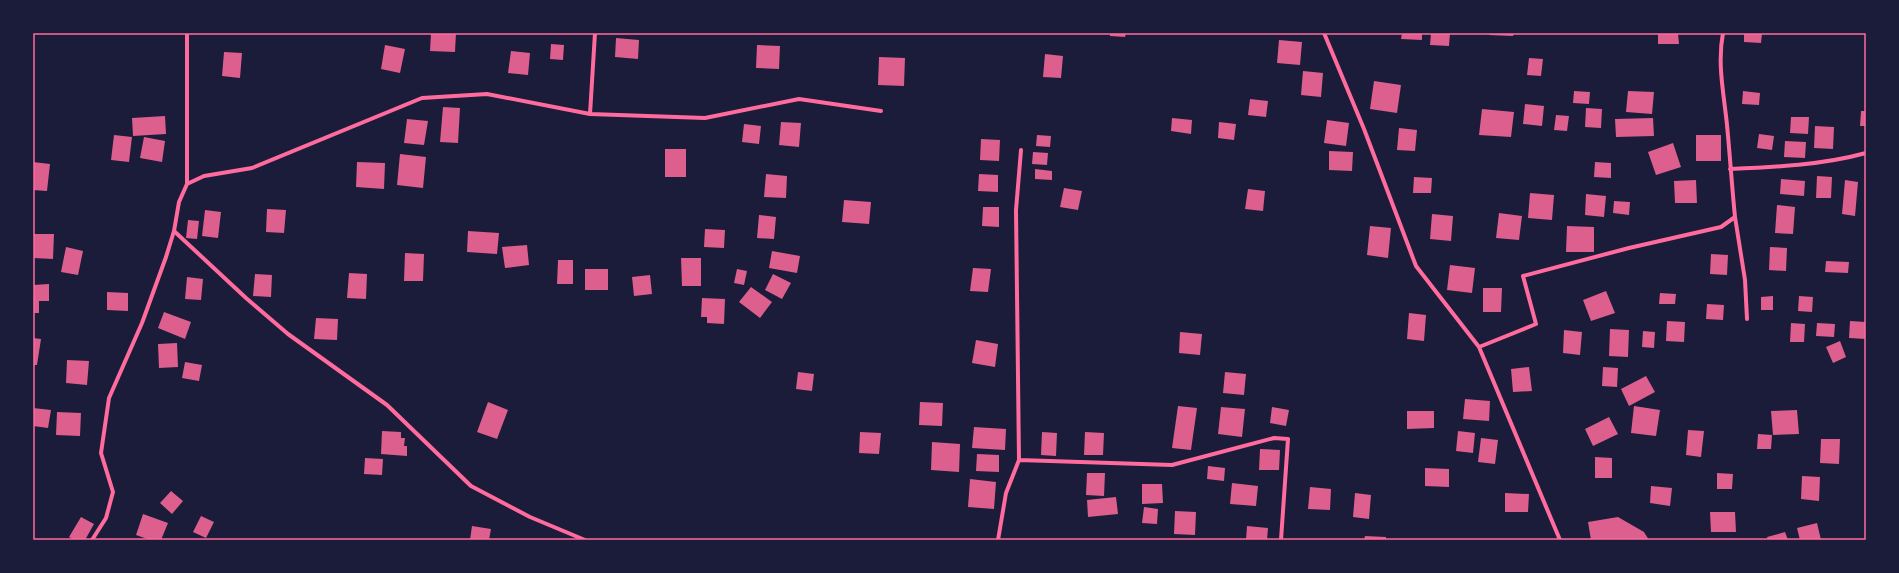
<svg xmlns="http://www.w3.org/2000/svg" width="1899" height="573" font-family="Cabin,sans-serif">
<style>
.building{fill:#dd5f8e}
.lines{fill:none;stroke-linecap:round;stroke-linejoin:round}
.minor{stroke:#ff6b9d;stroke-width:4}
.neatline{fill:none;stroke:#ff6b9d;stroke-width:1.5}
</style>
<rect width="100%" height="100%" fill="#1b1b3a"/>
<!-- building -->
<path class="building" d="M431,33H456L455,52L430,51Z
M1110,33H1126L1125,37L1110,36Z
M1402,33H1422V40L1401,39Z
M1431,33H1450L1449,46L1430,45Z
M1489,33H1514L1513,36L1489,35Z
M1658,33H1678L1679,44H1658Z
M1744,33H1762L1761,43L1744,42Z
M616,38L639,40L638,59L615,57Z
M1279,40L1302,42L1300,65L1277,63Z
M551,44L564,45L563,60L550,59Z
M385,45L405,49L400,73L381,69Z
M757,45L780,46L779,69L756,68Z
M511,51L530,53L528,75L508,73Z
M224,52L242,53L240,78L222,76Z
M1045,54L1063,56L1061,78L1043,77Z
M879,57L905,58L904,86L878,85Z
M1529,58L1543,59L1541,76L1527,75Z
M1303,71L1323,73L1321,97L1301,95Z
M1374,81L1401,85L1397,113L1370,109Z
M1574,91L1590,92L1589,104L1573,103Z
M1628,91L1654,92L1652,114L1626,112Z
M1743,91L1760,93L1759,105L1742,104Z
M1250,99L1268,101L1266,117L1248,115Z
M1525,104L1544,106L1542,126L1523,124Z
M443,107L460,108L458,143L440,142Z
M1586,108L1602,109L1601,128L1585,127Z
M1482,109L1514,112L1511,137L1479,135Z
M1861,111H1866V126H1860Z
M1556,115L1569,116L1567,131L1554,130Z
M165,116L166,134L133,136L132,118Z
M1791,117H1809L1808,134L1790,133Z
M1172,118L1192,120L1191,134L1171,131Z
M1653,118L1654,136L1616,137L1615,119Z
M407,119L428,121L424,145L404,143Z
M1327,120L1349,123L1346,146L1324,143Z
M781,122L801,123L799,147L779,145Z
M1219,122L1236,124L1234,140L1218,138Z
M744,124L761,126L759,144L742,142Z
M1815,126L1834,127L1833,149L1814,148Z
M1399,128L1417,130L1415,151L1397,150Z
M1759,134L1774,136L1772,150L1757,148Z
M114,135L132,137L129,162L111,160Z
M1037,135L1051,136L1050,147L1036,146Z
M1696,135H1721V161H1696Z
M144,137L165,141L162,162L140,158Z
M981,139L1000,140L999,161L980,160Z
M1785,141L1806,142L1805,158L1784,157Z
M1673,143L1681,167L1656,175L1648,152Z
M665,149H686V177H665Z
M1329,151L1353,152L1352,171L1329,170Z
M1033,152L1048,153L1047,165L1032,164Z
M400,154L426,157L423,188L397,185Z
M33,162L50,164L47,191L33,190Z
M357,162L385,163L384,189L356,187Z
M1595,162L1611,163V178L1594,177Z
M1035,169L1052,171V180L1035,179Z
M766,174L787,176L786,198L764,197Z
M979,174L998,175V192L978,191Z
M1817,176L1832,177L1831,198H1816Z
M1414,177L1432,178L1431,193H1413Z
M1781,179L1805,181L1804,196L1780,194Z
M1696,180L1697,203H1675L1674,181Z
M1845,180L1858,182L1855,216L1842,214Z
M1064,188L1082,191L1078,210L1060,207Z
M1248,189L1265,191L1263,211L1245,209Z
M1530,193L1554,195L1552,220L1528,218Z
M1586,194L1606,196L1604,217L1585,215Z
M844,200L871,202L869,224L842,222Z
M1614,201L1630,202L1629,215L1613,213Z
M1777,205L1795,207L1793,234L1775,233Z
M983,207H999V227L982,226Z
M267,209L286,210L284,233L266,232Z
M205,210L221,212L218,238L202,236Z
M1499,213L1522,216L1519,240L1496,238Z
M1432,214L1453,216L1451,241L1430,239Z
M759,215L776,217L774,239L757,238Z
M188,220L199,221L197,239L186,238Z
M1370,226L1391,228L1388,258L1367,255Z
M1567,226L1594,227V252H1566Z
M705,229L725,230L724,248L704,247Z
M468,231L499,233L497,254L467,252Z
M33,234H54L53,259L33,258Z
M527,245L529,265L505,268L502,247Z
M66,247L83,251L78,275L61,272Z
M1770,247L1787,248L1786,271L1769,270Z
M772,251L800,256L797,273L769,268Z
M405,253L424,254L423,281H404Z
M1711,254L1728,255L1727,275L1710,274Z
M681,258H701V286H682Z
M558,260H573V284H557Z
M1826,261L1849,262L1848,273L1825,272Z
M1450,265L1475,268L1472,293L1447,290Z
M973,268L991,269L988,292L970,291Z
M585,269H608V290H585Z
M737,269L747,271L744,285L734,283Z
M349,273L367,274L366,299L347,298Z
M255,274L272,275L271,297L253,296Z
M773,274L791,283L782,299L765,290Z
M650,275L652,294L634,296L632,277Z
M187,277L203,279L201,300L185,299Z
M49,284V301H39V313H33V285Z
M751,287L772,302L760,318L739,302Z
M1483,288H1502L1501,312H1483Z
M1606,291L1615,313L1591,321L1583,300Z
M107,292L128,293V311L107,310Z
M1660,293L1676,294L1675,304H1659Z
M1773,296V310H1761V297Z
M1799,296L1813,297L1812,312L1798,311Z
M702,298L725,299L724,324L707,323V317H701Z
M1707,304L1724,305L1723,320L1706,319Z
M164,312L191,322L185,339L158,328Z
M1409,313L1426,315L1424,341L1407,339Z
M316,318L338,319L337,340L314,339Z
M1667,321L1685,322L1684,342L1666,341Z
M1850,321L1866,322V339L1849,338Z
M1791,323L1805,324L1804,342H1790Z
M1817,323L1835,324L1834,337L1816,336Z
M1610,329L1629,330L1628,357L1609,356Z
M1564,330L1582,332L1580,355L1563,353Z
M1643,331L1655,332L1654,348L1642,347Z
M1180,332L1202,334L1200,355L1179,353Z
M33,338L41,339L37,365H33Z
M976,340L998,344L995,367L972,363Z
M1840,341L1846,357L1833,363L1826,347Z
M177,343L178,367L159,368L158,344Z
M67,360L89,361L87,385L66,383Z
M185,362L202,365L199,381L182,378Z
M1529,367L1532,391L1513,392L1511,369Z
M1603,367L1618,368L1617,387L1602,386Z
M798,372L814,374L812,391L796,389Z
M1225,372L1246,374L1244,395L1223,393Z
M1646,376L1655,392L1629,406L1621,389Z
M1465,399L1490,401L1489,421L1463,419Z
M488,402L508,410L497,439L477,432Z
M920,402L943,403L942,426L919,425Z
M1178,406L1197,408L1191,450L1172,448Z
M1634,406L1660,410L1656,436L1631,433Z
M1221,407L1245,409L1242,437L1218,434Z
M1272,407L1289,410L1286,426L1270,423Z
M33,408L51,410L48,428L33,426Z
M1797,410L1799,434L1773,435L1771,411Z
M1407,411H1434V428L1407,429Z
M57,412L81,413L80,436L56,435Z
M1609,417L1618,434L1593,446L1585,429Z
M974,427L1006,429L1005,450L972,448Z
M1688,430L1704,431L1701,457L1686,455Z
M382,431L401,432V438H405L404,446H407V456L381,454Z
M1458,431L1475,433L1473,453L1456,451Z
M860,432L881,433L879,454L859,453Z
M1042,432L1057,433L1056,456L1041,455Z
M1085,432L1104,433L1103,455H1084Z
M1758,434L1772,435L1771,449H1757Z
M1481,438L1498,440L1495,464L1478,462Z
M1821,439H1840L1839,464L1820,463Z
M932,442L960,444L959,472L931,470Z
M1260,449L1280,450L1279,470H1259Z
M977,454L999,455V472L976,471Z
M1595,457L1612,458V478H1595Z
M365,458L383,459L382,475L364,474Z
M1208,466L1225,468L1224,481L1207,479Z
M1425,468L1449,469V487L1425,486Z
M1087,473H1105L1104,496L1086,495Z
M1717,473L1733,474L1732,489H1717Z
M1802,476L1820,477L1819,501L1801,499Z
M970,479L996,482L994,509L968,507Z
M1232,483L1258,486L1256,506L1230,504Z
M1142,484H1162L1163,503L1142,504Z
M1651,486L1672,488L1670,506L1650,503Z
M1310,487L1331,489L1330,510L1308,509Z
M171,491L183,501L172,514L160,503Z
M1355,493L1371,495L1369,519L1353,517Z
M1505,493L1529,494L1528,512H1505Z
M1116,497L1118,514L1088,517L1087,500Z
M1144,507L1158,509L1157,524L1142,523Z
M1175,511L1196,512L1195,535L1174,534Z
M1710,512H1735L1736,532H1711Z
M143,514L168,523L161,540H150L136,535Z
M201,516L214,522L206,538L193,532Z
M81,517L94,524L85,540H74L69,537Z
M1618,517L1644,532L1649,540H1591L1588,522Z
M1817,523L1821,540H1800L1797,528Z
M472,526L491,529L489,540H470Z
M1247,526L1268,528L1267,540H1246Z
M1785,532L1788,540H1768L1767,537Z
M1365,536L1386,537V540H1364Z"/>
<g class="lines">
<!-- minor -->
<path class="minor" d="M187,33V184
M1324,33L1364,129L1416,266L1479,347L1560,540
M1723,33C1717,64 1724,94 1727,125C1730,156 1732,187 1735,217
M590,114L595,33
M1730,169C1776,167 1822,165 1866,153
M174,231L246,298L288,334L387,405L471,486L530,517L585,540
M1479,347L1536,324L1523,276L1629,248L1721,227L1735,217L1745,280L1747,319
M1019,460L1172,465L1274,438L1288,439L1281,540
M92,540L106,518L113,492L101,453L109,398L142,323L166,257L174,231L179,202L187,184L204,176L252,168L422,98L487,94L590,114L705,118L799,99L881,111
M998,540L1006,493L1019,460L1016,210L1021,150"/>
</g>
<!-- border -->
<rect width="1899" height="573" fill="none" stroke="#1b1b3a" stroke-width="68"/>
<rect x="34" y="34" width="1831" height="505" class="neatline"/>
</svg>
